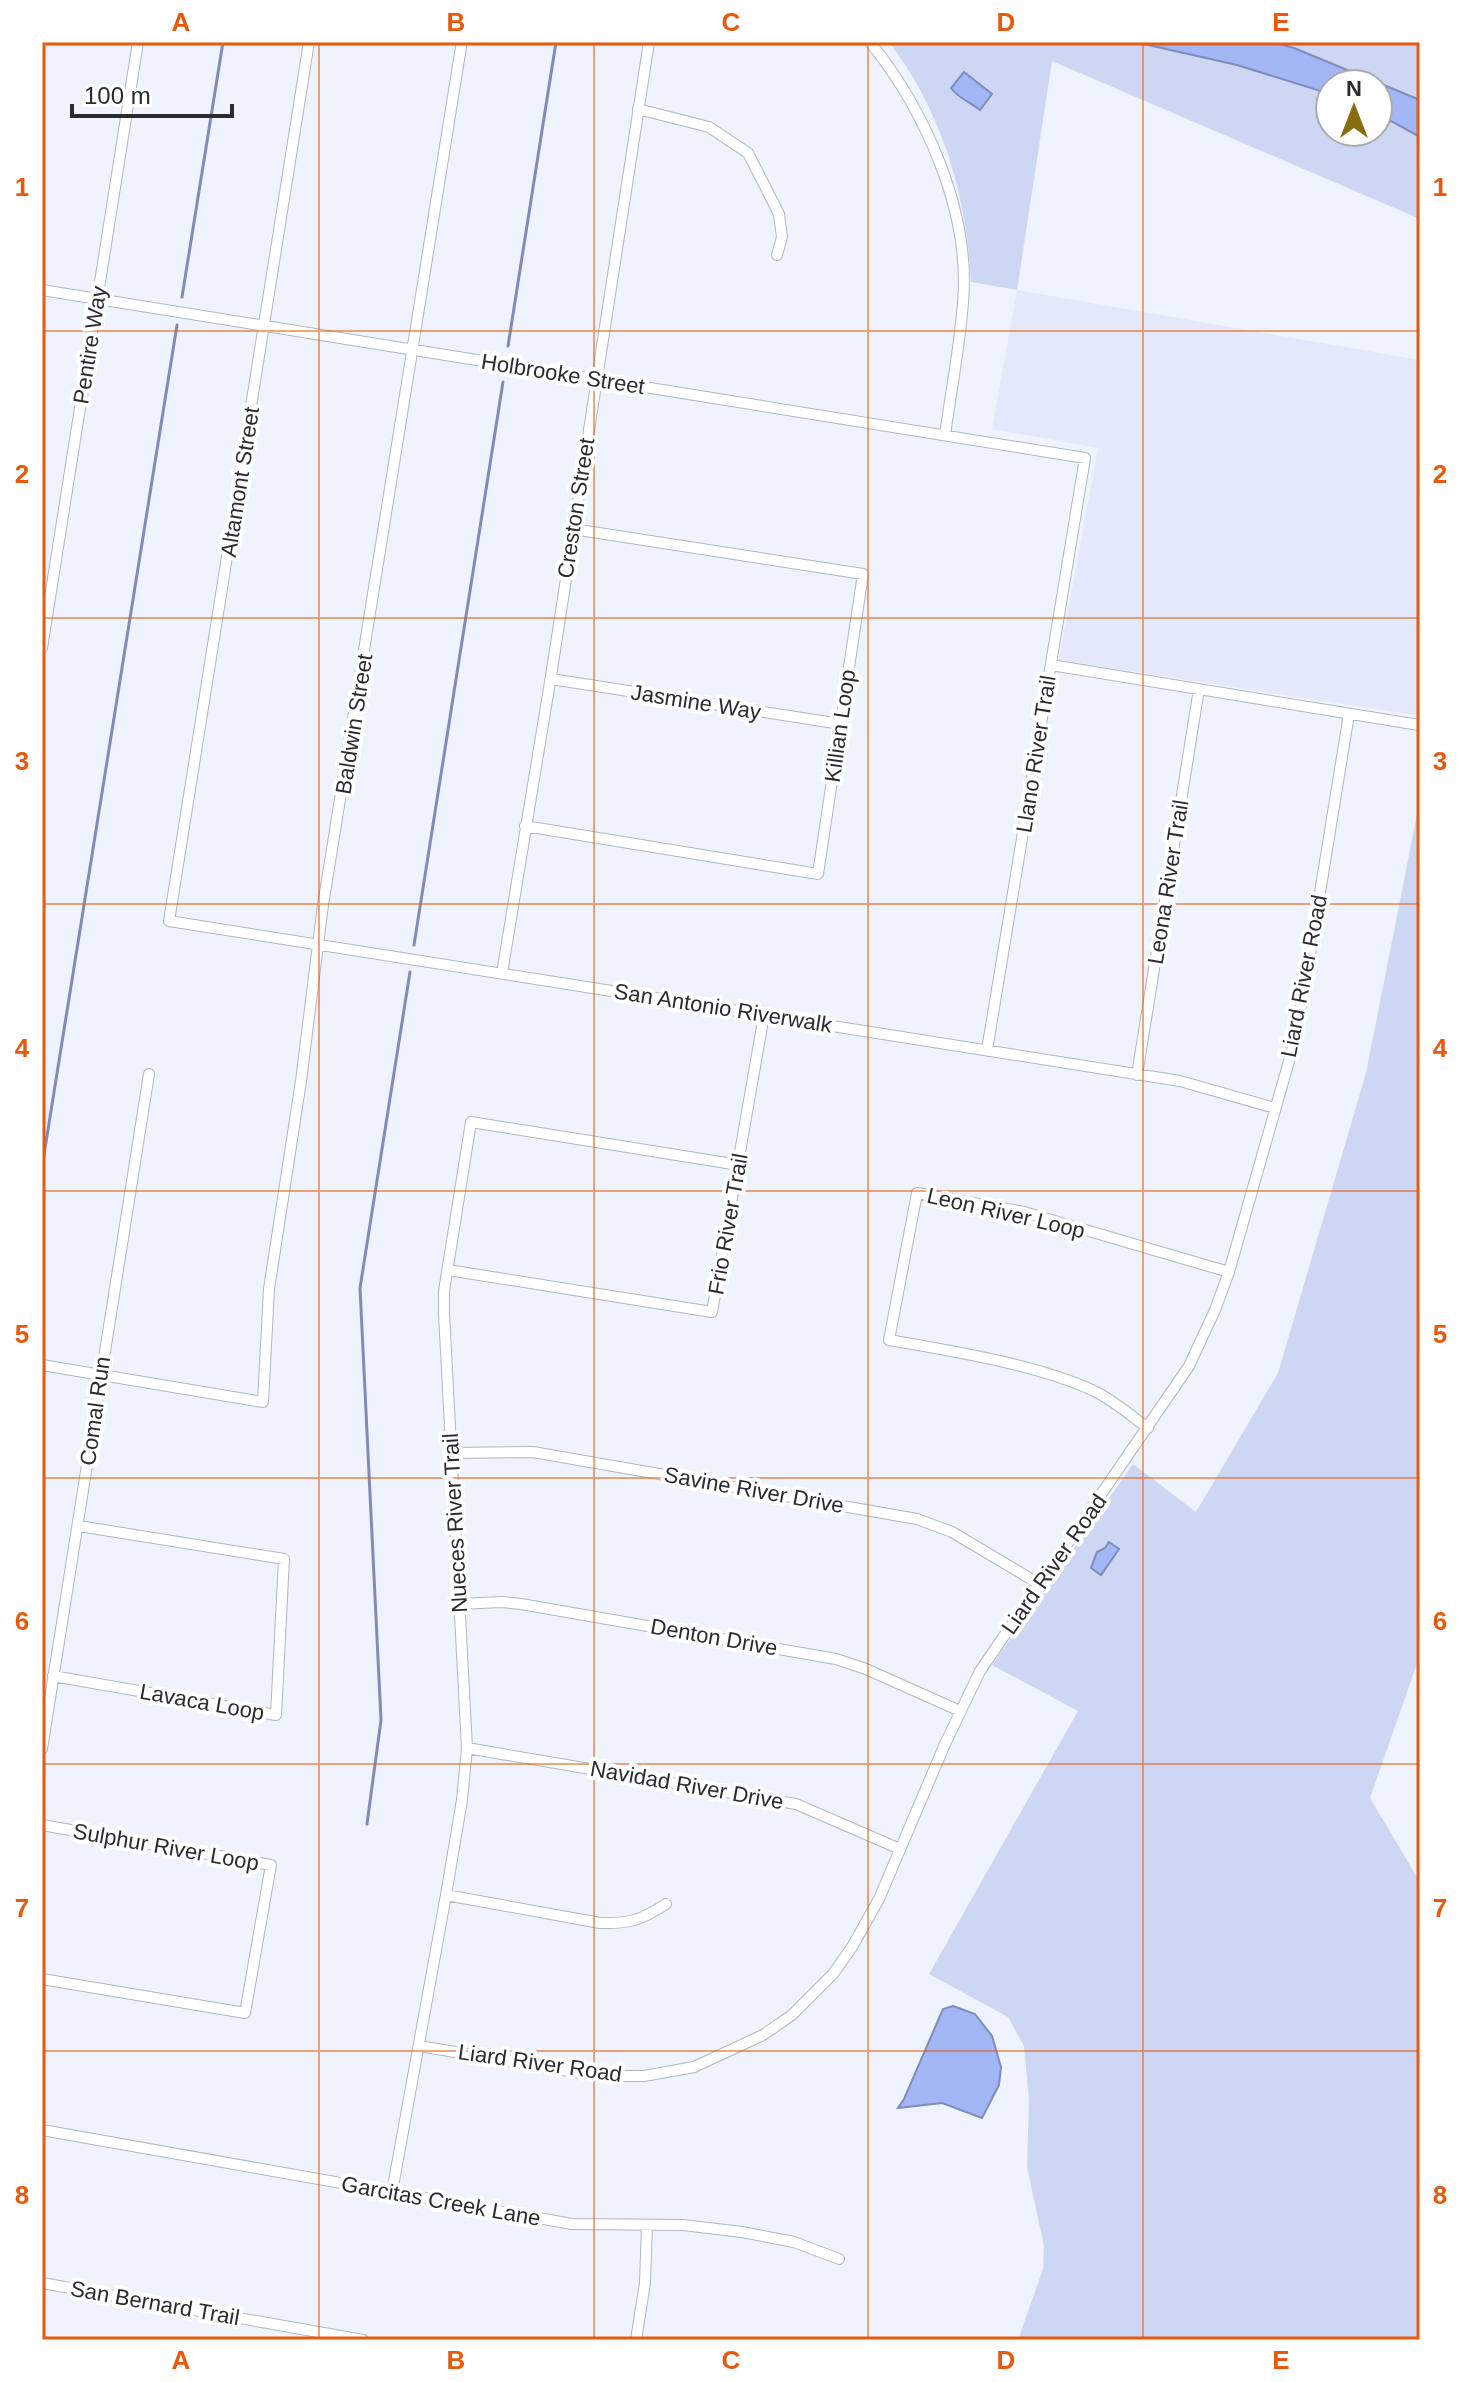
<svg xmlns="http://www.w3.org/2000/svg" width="1462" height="2382" font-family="Arial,sans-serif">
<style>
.built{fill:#e3e9fb}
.green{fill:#cdd7f3;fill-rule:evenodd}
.water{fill:#a3b6f5;stroke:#7f8cba;stroke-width:2}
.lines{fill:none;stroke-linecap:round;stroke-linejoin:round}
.stream{stroke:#7f8cba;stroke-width:3}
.minor-casing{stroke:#b2b6c1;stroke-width:12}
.minor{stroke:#fff;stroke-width:10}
.grid{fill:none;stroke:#e8590c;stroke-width:2;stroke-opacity:0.55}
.labels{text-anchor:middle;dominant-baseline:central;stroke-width:8;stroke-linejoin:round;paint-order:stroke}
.street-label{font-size:22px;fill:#2a2b2f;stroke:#fff}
.neatline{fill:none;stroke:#e8590c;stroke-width:3}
.grid-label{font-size:26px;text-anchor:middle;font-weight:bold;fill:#e8590c}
</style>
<rect width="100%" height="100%" fill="#eff3fe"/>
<!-- built -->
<path class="built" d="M1017,290L1420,360V716L1059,660L1098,448L992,429Z"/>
<!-- green -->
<path class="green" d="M889,42H1420V219L1052,61L1017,290L971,282C967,195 942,112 889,42ZM1330,84H1378V132H1330Z
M1420,799V1655L1370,1798L1420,1882V2340H1018L1043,2269L1044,2246L1027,2167L1029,2100L1024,2046L1008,2017L929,1974L1078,1711L992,1665L1133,1464L1196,1512L1278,1373L1366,1073Z"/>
<!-- water -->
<path class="water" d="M1135,42H1273L1294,48L1420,100V137L1378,114V84H1330V94L1237,65Z
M964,72L992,94L980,110C970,102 958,98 951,88Z
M1109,1542L1119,1549L1101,1575L1091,1568L1097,1552L1105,1548Z
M953,2006L975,2014L992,2036L1001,2067L999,2085L982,2118L942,2103L898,2108L904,2099L943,2009Z"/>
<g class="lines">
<!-- stream -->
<path class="stream" d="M182,297L223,42
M508,346L556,42
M414,945L503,382
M42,1167L177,325
M367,1824L381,1720L360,1288L410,972"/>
<defs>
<path id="minor" d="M309,42L169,921L1180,1081L1275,1108
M870,42C925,110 971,212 963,302C960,346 951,391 945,435
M638,109L709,127L748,153L779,214L782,237L777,255
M42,290L1085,458L987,1050
M42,648L138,42
M1051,665L1419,725
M551,679L841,724
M525,826L818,874L863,574L573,529
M502,973L551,676L649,42
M1137,1075L1199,689
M448,1270L712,1312L764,1015
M42,1365L263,1402L269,1289L301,1081L323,905L461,47
M1148,1428C1130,1415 1112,1399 1092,1390C1035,1364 951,1351 889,1340L917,1193L1024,1212L1229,1272
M452,1453L533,1452L917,1519L952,1532L1041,1585
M459,1604L502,1602L521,1604L836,1659L866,1669L960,1711
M53,1676L276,1715L284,1559L79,1526
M467,1748L796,1804L900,1849
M42,1749L149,1074
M42,1825L271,1865L245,2013L42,1979
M446,1895L600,1923C630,1924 641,1920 666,1904
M419,2046L599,2076H644L694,2067L763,2035L792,2015L833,1974L852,1947L879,1899L945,1744L980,1671L1189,1366L1215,1310L1229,1272L1293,1047L1304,991L1349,714
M42,2130L572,2224L683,2225L742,2232L794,2242L839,2259
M392,2192L446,1895L462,1800L467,1748L444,1314V1291L471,1122L739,1165
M42,2283L363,2340
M636,2340L645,2283L647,2225"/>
</defs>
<!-- minor casing -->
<use href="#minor" class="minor-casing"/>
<!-- minor -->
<use href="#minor" class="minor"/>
</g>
<!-- grid -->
<path class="grid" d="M319,42V2340M594,42V2340M868,42V2340M1143,42V2340M42,331H1420M42,618H1420M42,904H1420M42,1191H1420M42,1478H1420M42,1764H1420M42,2051H1420"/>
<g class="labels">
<!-- street labels -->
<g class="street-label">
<text transform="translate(90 345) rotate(-81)">Pentire Way</text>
<text transform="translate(563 374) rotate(9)">Holbrooke Street</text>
<text transform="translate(240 482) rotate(-81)">Altamont Street</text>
<text transform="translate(576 508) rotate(-81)">Creston Street</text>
<text transform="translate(696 702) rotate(9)">Jasmine Way</text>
<text transform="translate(354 724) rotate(-81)">Baldwin Street</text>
<text transform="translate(840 726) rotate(-82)">Killian Loop</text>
<text transform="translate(1036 754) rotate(-81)">Llano River Trail</text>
<text transform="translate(1168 882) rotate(-81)">Leona River Trail</text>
<text transform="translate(1304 976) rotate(-79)">Liard River Road</text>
<text transform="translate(723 1008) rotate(9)">San Antonio Riverwalk</text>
<text transform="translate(1006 1213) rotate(13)">Leon River Loop</text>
<text transform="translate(728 1224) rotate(-80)">Frio River Trail</text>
<text transform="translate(95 1411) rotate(-82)">Comal Run</text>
<text transform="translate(754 1490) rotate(10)">Savine River Drive</text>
<text transform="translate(455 1523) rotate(-93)">Nueces River Trail</text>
<text transform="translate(1054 1564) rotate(-55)">Liard River Road</text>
<text transform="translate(714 1637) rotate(10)">Denton Drive</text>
<text transform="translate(202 1702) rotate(10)">Lavaca Loop</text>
<text transform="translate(687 1785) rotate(10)">Navidad River Drive</text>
<text transform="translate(166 1847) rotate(10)">Sulphur River Loop</text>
<text transform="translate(540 2063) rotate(8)">Liard River Road</text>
<text transform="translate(441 2201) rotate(10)">Garcitas Creek Lane</text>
<text transform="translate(155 2303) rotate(10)">San Bernard Trail</text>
</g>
</g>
<!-- border -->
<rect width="1462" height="2382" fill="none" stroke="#ffffff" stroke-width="88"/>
<!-- north arrow -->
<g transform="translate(1354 108)"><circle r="38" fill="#ffffff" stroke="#aaaaac" stroke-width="2"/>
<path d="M0-6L14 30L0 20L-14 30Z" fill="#886d0c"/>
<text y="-12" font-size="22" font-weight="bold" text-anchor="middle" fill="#2a2b2f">N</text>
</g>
<!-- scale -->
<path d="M72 104v12h160v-12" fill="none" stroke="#2a2b2f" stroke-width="4"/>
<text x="84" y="104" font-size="24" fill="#2a2b2f" stroke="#ffffff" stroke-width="6" paint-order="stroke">100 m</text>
<rect x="44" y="44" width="1374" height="2294" class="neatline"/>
<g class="grid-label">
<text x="181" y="31">A</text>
<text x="456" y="31">B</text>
<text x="731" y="31">C</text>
<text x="1006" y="31">D</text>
<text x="1281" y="31">E</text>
<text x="22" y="196">1</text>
<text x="1440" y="196">1</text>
<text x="22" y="483">2</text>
<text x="1440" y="483">2</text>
<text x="22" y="770">3</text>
<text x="1440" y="770">3</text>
<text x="22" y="1057">4</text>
<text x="1440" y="1057">4</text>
<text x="22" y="1343">5</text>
<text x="1440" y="1343">5</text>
<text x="22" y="1630">6</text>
<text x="1440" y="1630">6</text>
<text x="22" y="1917">7</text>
<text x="1440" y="1917">7</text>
<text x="22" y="2204">8</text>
<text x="1440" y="2204">8</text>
<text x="181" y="2369">A</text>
<text x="456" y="2369">B</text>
<text x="731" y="2369">C</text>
<text x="1006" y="2369">D</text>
<text x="1281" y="2369">E</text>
</g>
</svg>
